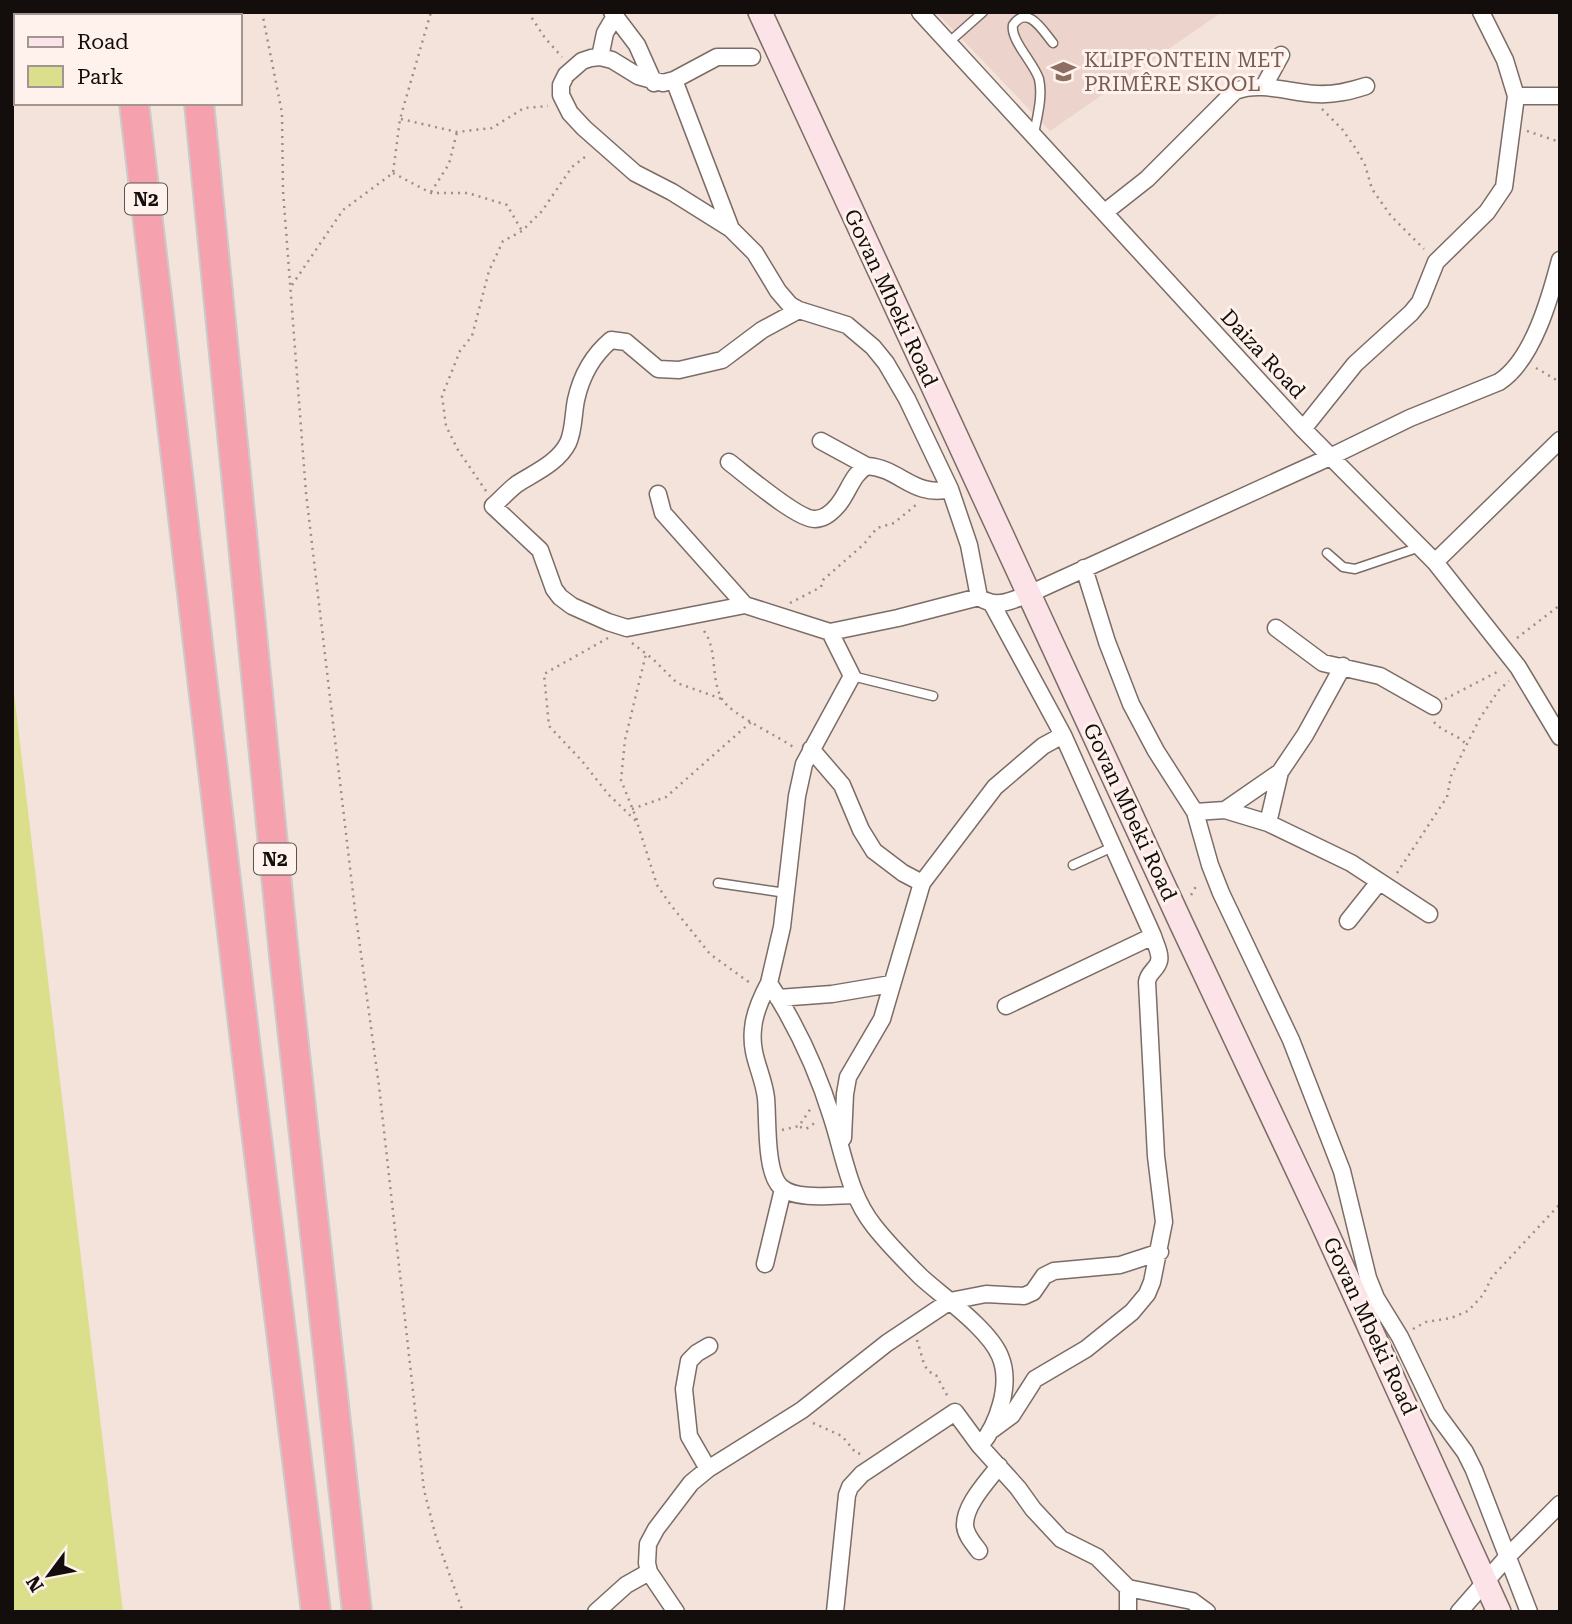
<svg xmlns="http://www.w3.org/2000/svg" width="1572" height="1624" font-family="'Roboto Serif',serif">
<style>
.education{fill:#ecd3cc}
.green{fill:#dbdf8b}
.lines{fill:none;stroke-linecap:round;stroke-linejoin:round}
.lane-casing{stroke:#7b6c65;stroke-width:11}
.street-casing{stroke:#7b6c65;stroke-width:19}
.secondary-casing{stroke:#7b6c65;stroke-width:26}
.highway-casing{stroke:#cbcac9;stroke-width:32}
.path{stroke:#9a8e88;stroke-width:2.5;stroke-dasharray:2 5;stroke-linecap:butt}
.lane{stroke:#fff;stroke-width:8}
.street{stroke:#fff;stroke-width:16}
.secondary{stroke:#fce3e7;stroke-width:23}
.highway{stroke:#f5a1ae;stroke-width:28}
.labels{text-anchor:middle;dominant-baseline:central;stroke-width:6;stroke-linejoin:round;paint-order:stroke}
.shield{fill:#fff1eb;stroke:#5a524e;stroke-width:2}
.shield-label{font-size:19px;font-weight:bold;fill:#130e0b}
.education-label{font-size:21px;fill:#785e54;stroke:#fff1eb;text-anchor:start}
.street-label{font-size:21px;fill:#130e0b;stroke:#fff1eb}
</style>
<rect width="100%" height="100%" fill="#f4e3db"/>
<!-- education -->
<path class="education" d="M936,12H1222L1050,131Z"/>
<!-- green -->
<path class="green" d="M12,676L123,1612H12Z"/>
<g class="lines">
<defs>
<path id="lane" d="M948,43L983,12
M1034,134C1037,117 1043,97 1039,79C1034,63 1010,40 1013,25C1028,4 1043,31 1053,43
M1327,553L1343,567L1355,569L1420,547
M852,676L933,696
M1073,865L1115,846
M718,883L786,893"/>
<path id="street" d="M612,12L637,45L654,83
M920,12L1303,429L1435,562L1518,667L1560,737
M600,57L605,33L615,16
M752,57H717L674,80L663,83L638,76L612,60L600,57L591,58L582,61L566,75L561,85V95L570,113L584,128L635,173L672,192L731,229L755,253L778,291L790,305L799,310L847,325L873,347L886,363L907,399L950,489L969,545L979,597C996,609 1010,601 1029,594L1330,457L1410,418L1499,382C1533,360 1550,298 1560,260
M674,80L731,229
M1264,86L1281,55
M1516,96H1560
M1105,212L1147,179L1235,91C1262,81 1290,93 1317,94C1335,95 1350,91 1366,86
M799,310L762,330L722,360L679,370L658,369L626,342L611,340C592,356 581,377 576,400C573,415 574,430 568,443C558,463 534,473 517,484C508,491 501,499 493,506L540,550L554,589L560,597L572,606L608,622L627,628L745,605L830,632L898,618L979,597
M1303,429L1355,364L1411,313L1420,302L1436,262L1487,212L1504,187L1516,96L1505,60L1481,12
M821,441L867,466
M729,462C745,474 798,520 815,519C824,519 833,511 838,505C849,492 852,474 867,466C900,468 913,498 950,489
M658,494L663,513L745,605
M1435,562L1560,440
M1084,568L1107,642L1131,704L1156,751L1195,812L1210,865L1221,893L1291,1040L1342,1171L1368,1278L1376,1298L1400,1337L1437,1414L1465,1452L1474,1470L1529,1612
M992,604L1063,735L1153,936C1155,943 1161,954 1159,961C1157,970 1148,972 1147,982L1156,1156L1164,1222L1152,1282L1147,1294L1132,1312L1086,1349L1035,1379L1012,1415L993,1429
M1276,628L1323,663L1380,676L1433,706
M830,632L852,676L804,764L797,796L782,927L769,983C797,1026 817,1069 832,1118C844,1155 849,1195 874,1226C888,1244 905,1261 921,1277C943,1297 989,1329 1000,1356C1012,1384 998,1424 980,1446
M811,749L842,785L861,830L874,851L903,873L922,883
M1225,810L1280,772
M1195,812L1225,810L1268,823L1351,863L1429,914
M1268,823L1280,772L1305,735L1343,666
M1348,921L1379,882
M769,983C761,998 754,1013 753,1029C750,1056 763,1073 766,1098C768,1119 765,1173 781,1187C796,1201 836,1195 855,1195
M778,998L832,994L891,984
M1006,1006L1153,936
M843,1138L845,1094L848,1077L882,1019L922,883L995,787L1043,746L1063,735
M765,1264L783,1189
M708,1469L689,1436L684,1389L689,1361L697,1353L709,1346
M979,1551C974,1544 966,1536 965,1526C964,1505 988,1481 999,1466
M1128,1588V1612
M596,1612L626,1585L649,1572
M676,1612L649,1572L647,1563L648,1544L656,1529L691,1483L708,1469L802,1410L887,1343L950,1301L986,1294L1024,1296L1033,1292L1044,1276L1054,1271L1120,1265L1160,1252
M835,1612L847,1495L850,1487L862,1474L955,1412L980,1446L1018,1488L1033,1509L1061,1539L1097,1557L1128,1588L1192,1601L1207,1612
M1459,1612L1508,1556L1560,1504"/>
<path id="secondary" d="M760,12L1181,923L1320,1218L1499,1612"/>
<path id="highway" d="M122,12L123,16
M184,12L185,16
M134,103L247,1058L316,1612
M199,103L284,955L357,1612"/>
</defs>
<!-- lane casing -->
<use href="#lane" class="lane-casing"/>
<!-- street casing -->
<use href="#street" class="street-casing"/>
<!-- secondary casing -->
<use href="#secondary" class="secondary-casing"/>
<!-- highway casing -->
<use href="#highway" class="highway-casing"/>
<!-- path -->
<path class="path" d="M262,12L282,113L283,191L306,493L355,910L379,1086L424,1490L436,1537L463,1612
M528,12L545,38L562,57
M1322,109L1342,129L1356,149L1365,165L1372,189L1391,216L1424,249
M401,119L457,132L492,128L524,108L548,106
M1527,131L1560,142
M393,173L431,193H468L507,205L522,231
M431,192L449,164L457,132
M292,285L343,210L393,173L400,119L431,12
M1536,368L1560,382
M486,491L458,450L446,426L442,396L460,351L472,336L489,271L503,241L522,231L542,211L572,167L589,154
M790,603L821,587L823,580L864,544L877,528L894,523L917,504
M704,631C718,650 710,678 722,699C731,715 779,736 796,749
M608,638L544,674L549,726L582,761L608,794L637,822L657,885L670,904L710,954L750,983
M1517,638L1560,605
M632,643L653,659L677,683L722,699
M1445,699L1501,670
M1434,722C1442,732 1457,734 1466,744
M632,809L666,797L752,721
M637,820L621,780L625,740L646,654
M1397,873L1447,797L1451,776L1480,718L1499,690L1509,681
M1191,895L1198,883
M800,1127L806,1129L816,1122
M782,1130L799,1126L811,1108
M1413,1329L1426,1322L1451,1318L1468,1311L1483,1295L1492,1277L1560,1204
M917,1340L924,1364L928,1371L936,1375L948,1397
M813,1423L842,1436L856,1453L861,1454"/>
<!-- lane -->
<use href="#lane" class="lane"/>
<!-- street -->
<use href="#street" class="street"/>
<!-- secondary -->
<use href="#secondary" class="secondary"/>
<!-- highway -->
<use href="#highway" class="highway"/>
</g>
<!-- icons -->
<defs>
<symbol id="school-bare" viewBox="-9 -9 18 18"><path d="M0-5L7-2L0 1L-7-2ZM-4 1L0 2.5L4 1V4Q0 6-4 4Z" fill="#8d6e63" stroke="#fff1eb" stroke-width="2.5" paint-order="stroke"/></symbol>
</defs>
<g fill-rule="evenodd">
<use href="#school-bare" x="1046" y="54" width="35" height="35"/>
</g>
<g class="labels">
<!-- shield labels -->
<g class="shield">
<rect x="125" y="183.5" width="42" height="31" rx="5"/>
<rect x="254" y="843.5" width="42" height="31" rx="5"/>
</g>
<g class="shield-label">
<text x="146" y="199">N2</text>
<text x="275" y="859">N2</text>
</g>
<!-- education labels -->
<g class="education-label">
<text x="1084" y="60">KLIPFONTEIN MET<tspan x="1084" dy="24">PRIMÊRE SKOOL</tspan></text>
</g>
<!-- street labels -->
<g class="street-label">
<text transform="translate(891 298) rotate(65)">Govan Mbeki Road</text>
<text transform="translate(1263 354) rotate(47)">Daiza Road</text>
<text transform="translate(1130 812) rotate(65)">Govan Mbeki Road</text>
<text transform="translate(1370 1326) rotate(65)">Govan Mbeki Road</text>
</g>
</g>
<!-- border -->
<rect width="1572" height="1624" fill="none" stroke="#130e0b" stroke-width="28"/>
<!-- legend -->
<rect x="14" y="14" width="228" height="91" fill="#fff1eb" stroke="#a19691" stroke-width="2"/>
<rect x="28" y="37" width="35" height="10" fill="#fce3e7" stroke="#a19691" stroke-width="2"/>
<text x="77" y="49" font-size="21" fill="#130e0b">Road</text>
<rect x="28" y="66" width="35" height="21" fill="#dbdf8b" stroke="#a19691" stroke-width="2"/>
<text x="77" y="84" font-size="21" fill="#130e0b">Park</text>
<!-- north arrow -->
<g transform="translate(49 1575) rotate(238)" stroke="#fff1eb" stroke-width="5" paint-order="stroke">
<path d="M0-5L12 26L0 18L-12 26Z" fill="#130e0b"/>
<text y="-10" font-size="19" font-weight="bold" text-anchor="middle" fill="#130e0b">N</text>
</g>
</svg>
